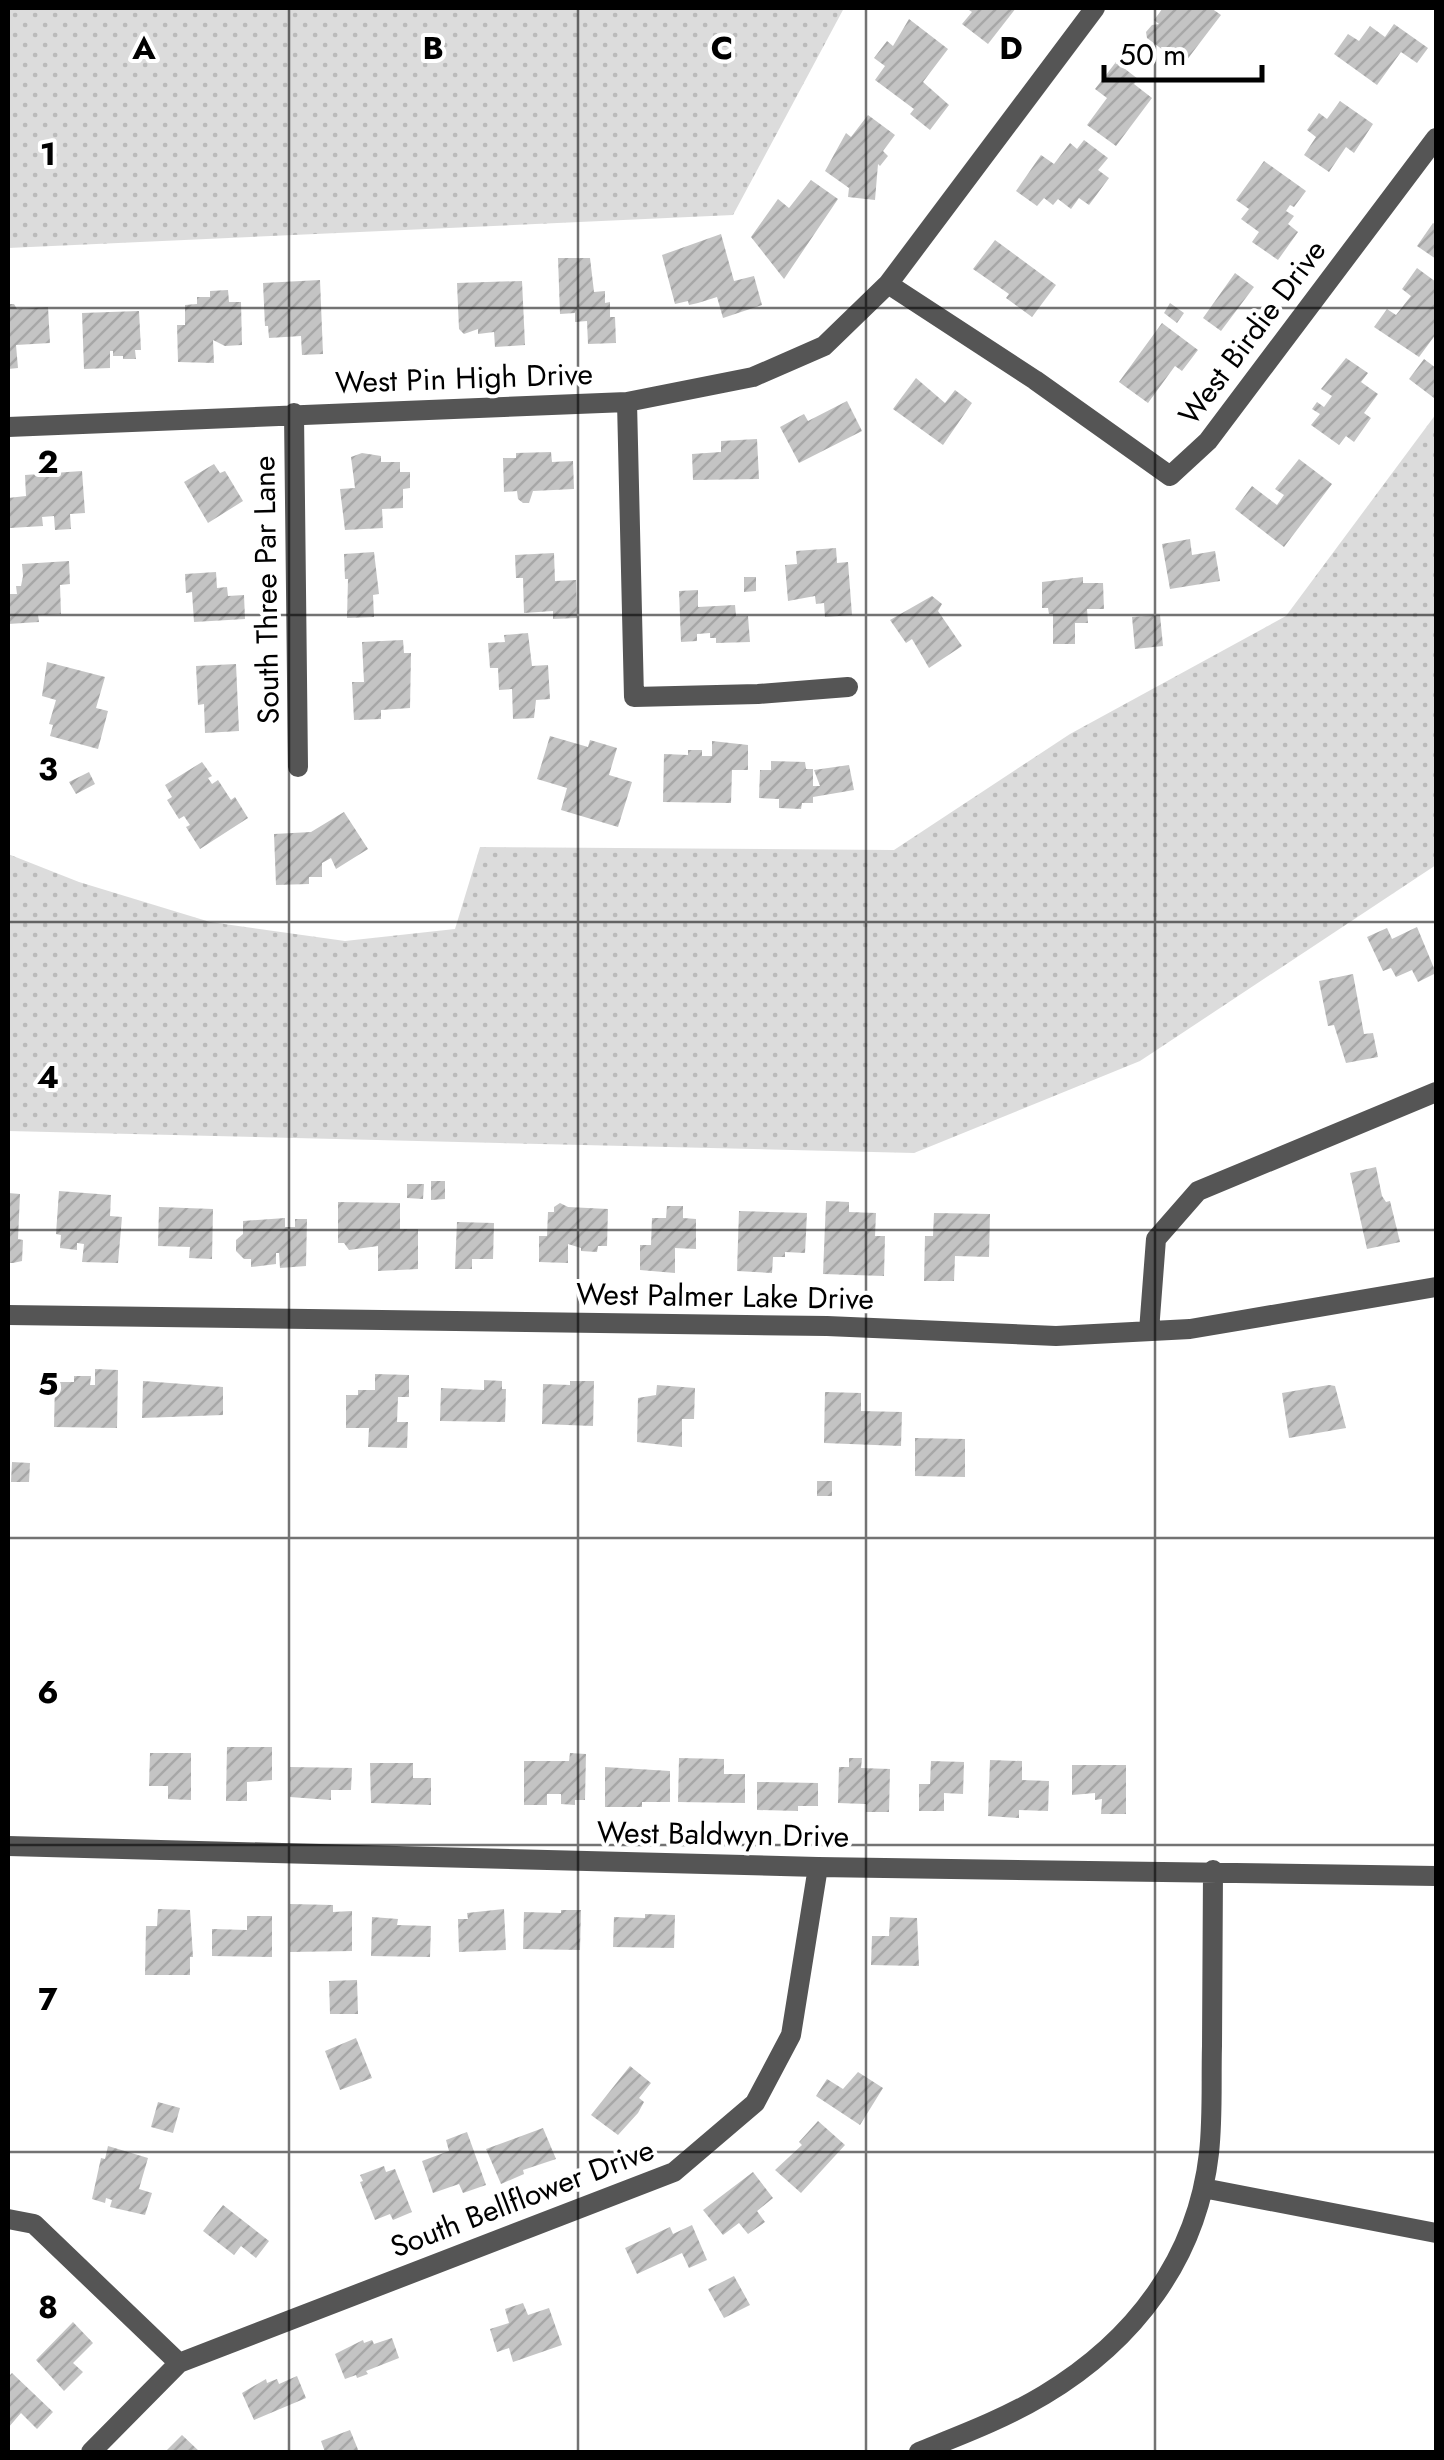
<svg xmlns="http://www.w3.org/2000/svg" width="1444" height="2460" font-family="Jost,sans-serif">
<style>
.green{fill:url(#green-dots)}
.building{fill:url(#building-hatch)}
.lines{fill:none;stroke-linecap:round;stroke-linejoin:round}
.street{stroke:#555;stroke-width:20}
.grid{fill:none;stroke:#000;stroke-width:2.5;stroke-opacity:0.55}
.labels{text-anchor:middle;dominant-baseline:central;stroke-width:8;stroke-linejoin:round;paint-order:stroke}
.street-label{font-size:30px;fill:#000;stroke:#fff}
.grid-label{font-size:32px;text-anchor:middle;font-weight:bold;fill:#000;stroke:#fff;stroke-width:8;stroke-linejoin:round;paint-order:stroke}
</style>
<defs>
<pattern id="green-dots" width="8" height="8" patternUnits="userSpaceOnUse" patternTransform="scale(2.5)"><rect width="8" height="8" fill="#dcdcdc"/><path d="M2 2h.1M6 6h.1" fill="none" stroke="#bbb" stroke-width="1.8" stroke-linecap="round"/></pattern>
<pattern id="building-hatch" width="6" height="6" patternUnits="userSpaceOnUse" patternTransform="scale(2.5)"><rect width="6" height="6" fill="#c4c4c4"/><path d="M-1 1l2-2M0 6l6-6M5 7l2-2" fill="none" stroke="#a7a7a7"/></pattern>
</defs>
<rect width="100%" height="100%" fill="#fff"/>
<!-- green -->
<path class="green" d="M8,8H844L733,215L8,248Z
M1436,414V865L1140,1061L914,1153L8,1131V854L79,882L210,922L345,941L455,929L480,847L894,850L1070,734L1286,616Z"/>
<!-- building -->
<path class="building" d="M966,8H1016L988,44L962,24L972,12Z
M1163,8H1211L1221,15L1183,65L1147,38L1146,32L1152,25L1159,24L1154,20Z
M909,19L948,49L923,82L949,105L930,130L910,114L914,109L875,80L885,66L874,58L887,41L893,46Z
M1394,24L1428,48L1417,63L1401,52L1377,85L1334,54L1348,34L1359,41L1370,26L1385,37Z
M1116,62L1138,79L1134,84L1152,98L1116,146L1087,125L1107,98L1095,89Z
M1340,101L1373,124L1354,153L1346,147L1329,172L1304,155L1316,137L1307,130L1319,113L1327,119Z
M868,115L895,135L883,151L888,156L880,166L878,164L875,200L848,197L849,188L825,171L846,133L851,137Z
M1084,140L1108,158L1098,170L1109,178L1089,205L1079,198L1071,209L1058,199L1053,205L1044,198L1037,206L1016,191L1041,155L1054,164L1070,143L1077,149Z
M1264,161L1306,191L1294,207L1290,205L1286,211L1294,216L1288,224L1298,232L1278,260L1252,242L1259,232L1241,219L1249,209L1236,200Z
M811,180L838,199L784,279L751,237L778,199L789,208Z
M1433,223L1436,225V259L1417,246Z
M721,234L734,281L754,276L762,305L723,318L717,297L698,303L689,305L688,301L675,304L662,255Z
M995,240L1056,285L1032,317L1006,298L1009,294L973,269Z
M558,258H590L594,292L605,291V303L610,302V317H615L616,343L588,344L587,321L575,322V313L560,314Z
M1417,268L1436,282V334L1419,357L1374,327L1387,309L1396,315L1411,296L1402,289Z
M1235,273L1254,287L1221,331L1203,318Z
M320,280L323,354L302,355L301,336L269,338L268,326H265L263,283Z
M522,281L525,345L495,347L494,332L478,334V329L464,334L459,329L457,283Z
M228,290L229,302H241L242,345L225,346L213,340L214,363L178,362L177,325H185V305L197,304V297H210V291Z
M1170,303L1184,313L1177,323L1164,313Z
M8,304H14L17,309L48,307L50,343L16,345L18,368L8,369Z
M139,311L141,350H135L136,359H123V356H113V351H110V368L84,369L82,313Z
M1162,323L1198,350L1182,371L1175,366L1148,403L1119,382Z
M1346,358L1368,373L1361,382L1378,394L1364,413L1371,418L1354,442L1346,436L1339,445L1311,425L1320,414L1312,409L1317,402L1324,407L1332,396L1321,389Z
M1424,359L1436,368L1434,398L1409,379Z
M916,378L945,403L955,390L972,403L943,445L893,409Z
M847,401L862,431L799,463L780,427L804,414L808,421Z
M757,439L759,479L693,480L692,454L721,452V441Z
M551,452L552,462L573,461L574,489L533,491L529,503H523L518,499L517,491L504,492L503,458H516V453Z
M362,453L381,456V462H400V472H410V488L403,489V508L382,509L383,528L345,530L340,489L355,488L351,457Z
M1299,459L1332,484L1284,547L1235,509L1252,486L1277,505L1284,495L1275,489Z
M214,464L220,473L225,471L243,501L208,523L184,482Z
M82,471L85,513L70,514L71,529L55,530L54,516L42,517L43,526L10,528L8,498L26,496L25,475Z
M1190,539L1192,555L1215,551L1220,581L1170,589L1162,544Z
M836,548L837,563L848,562L852,615L825,617L824,603L816,604L815,596L788,601L785,565L797,564L796,551Z
M374,552L379,594L373,595L374,617L347,618L348,579H345L344,554Z
M554,553L555,581L576,580L577,618L553,619V611L524,613L523,578H516L515,555Z
M69,561L70,584L60,585L61,614L38,615L39,622L8,624V594H17L16,586H21L23,576L22,564Z
M216,572L217,588L227,587L228,596L244,595L245,619L194,622L192,592L186,593L185,574Z
M744,577H756V591L744,592Z
M1083,577V583H1103L1104,609H1087L1088,623H1075V644H1053V614H1049L1048,608H1042V582Z
M698,590V607L735,605L736,616H748L750,642L716,643V638H710V633L697,634V641L681,642L679,591Z
M932,596L942,604L938,611L962,646L929,668L912,639L906,643L890,620Z
M1160,615L1163,646L1135,649L1132,617Z
M528,633L532,666L548,665L550,699L536,700L534,718L513,719L512,689L499,690L498,668H490L488,643L505,642L504,635Z
M403,640L404,653H411L410,708L381,710V719L354,720L352,682H364L362,642Z
M47,662L105,677L96,708L108,711L98,749L50,736L53,725L49,724L56,700L42,696Z
M236,664L239,731L205,733L204,704L198,705L196,666Z
M550,736L588,747L590,740L617,748L609,775L632,782L618,827L561,810L567,788L537,779Z
M712,741L748,745V770H732L731,803L663,802L664,754L688,755V750H702V756H712Z
M771,761L805,762L806,769H813V786H820L814,770L849,765L854,790L813,797V803H802L801,809L779,808V799L759,798L760,770H771Z
M202,762L212,776L208,778L212,784L218,780L231,800L235,797L248,818L200,849L186,827L190,825L184,816L179,819L167,800L172,797L165,785Z
M89,772L95,784L76,794L69,782Z
M344,812L368,849L336,869L331,858L322,863V877H309V884L276,885L274,834L311,832Z
M1417,927L1436,973L1418,982L1412,970L1396,977L1391,968L1383,971L1367,937L1387,928L1392,939Z
M1353,974L1364,1034L1373,1033L1378,1057L1346,1063L1334,1025L1328,1026L1319,981Z
M1376,1167L1382,1196L1386,1202L1390,1201L1400,1242L1367,1249L1350,1173Z
M431,1181H445V1199L431,1200Z
M407,1184H424L423,1199L407,1198Z
M59,1191L111,1195L110,1216L122,1217L118,1263L82,1262L84,1244L77,1243V1250L60,1248L61,1235L56,1234Z
M8,1193L20,1194L18,1239L23,1240L22,1261L13,1263H8Z
M826,1201L849,1202V1212L876,1213L875,1236H885L884,1276L823,1274Z
M338,1202L400,1203V1229H418V1269L378,1271V1246L349,1250L344,1243H338Z
M560,1203L568,1207L608,1209L607,1246H598L597,1252L581,1251V1248L568,1244V1263L539,1262V1236H547L548,1212H554V1207Z
M667,1206H683V1218L696,1219V1249L675,1248V1273L640,1270V1245H651L652,1218H666Z
M159,1207L213,1209L212,1259L189,1258L190,1247L158,1246Z
M739,1211L807,1213L805,1253L785,1252V1257H773L772,1273L737,1271Z
M934,1213L990,1214L989,1257L955,1256L954,1281H924L925,1236H933Z
M285,1218V1227H295V1219H307L306,1266L280,1268L279,1253H276V1264L251,1267V1259H244L236,1251V1240L243,1234V1221Z
M457,1222L494,1223L493,1259H472V1269H455Z
M95,1369L118,1370L117,1428L54,1427L55,1382H74V1376H91L90,1385H95Z
M375,1374L409,1375V1397H398L397,1422H408L407,1448L368,1447L369,1428H346V1395H358V1390H375Z
M484,1380L502,1381V1389H506L505,1422L440,1421L441,1388L484,1390Z
M143,1381L223,1387V1415L142,1418Z
M570,1381H594L593,1426L542,1424L543,1384L570,1385Z
M657,1385L695,1388L694,1419H682V1447L637,1442L638,1398L656,1395Z
M1329,1385L1335,1386L1346,1428L1289,1438L1282,1393Z
M825,1392L861,1393V1411L902,1412L901,1446L824,1443Z
M915,1438L965,1439V1477L915,1476Z
M12,1462L30,1463L29,1482H11Z
M817,1481H832V1496H817Z
M227,1747H272V1780L247,1782V1801H226Z
M150,1753H191V1800L168,1799V1786H149Z
M570,1753L586,1754L585,1800H575V1805L561,1804V1794H547V1805H524V1761H569Z
M679,1758L724,1759V1774H745V1803L678,1802Z
M849,1758H862L861,1768L890,1769L889,1812H866V1804L838,1803L839,1767H849Z
M990,1760L1022,1761V1780L1049,1781L1048,1811L1019,1810V1818L988,1816Z
M931,1761L964,1762L963,1794L944,1793V1811H919V1784H930Z
M370,1763H413V1778H431V1805L371,1803Z
M1072,1765H1126V1814H1101L1102,1799L1095,1800V1793L1072,1795Z
M290,1767L352,1768L351,1790H331V1800L290,1797Z
M605,1767L670,1771V1802H642V1807H605Z
M757,1782L818,1783V1806H798V1811L757,1810Z
M290,1904L333,1905V1912L352,1911V1951L290,1952Z
M158,1909L190,1910L193,1957H190V1975H145L146,1926H157Z
M504,1909L506,1950L459,1952L458,1919H468L467,1913Z
M561,1910H581L580,1950L523,1949L524,1912L561,1913Z
M645,1914L675,1915L674,1948L613,1947L614,1917L645,1918Z
M247,1916H272V1957L212,1956V1929L247,1930Z
M372,1917L398,1919L397,1925L431,1926L430,1957L371,1956Z
M890,1917L917,1918L919,1966L871,1965L872,1936H889Z
M357,1980L358,2014H330L329,1981Z
M356,2038L372,2078L340,2090L325,2051Z
M630,2066L651,2083L639,2098L644,2102L638,2113L618,2135L591,2115Z
M858,2072L883,2088L860,2125L816,2096L827,2079L843,2089Z
M158,2102L180,2108L173,2133L151,2127Z
M818,2121L845,2145L801,2193L775,2170L802,2145L799,2142Z
M543,2128L556,2159L523,2170L524,2174L501,2184L486,2149Z
M467,2132L486,2185L463,2193L459,2184L433,2193L422,2161L449,2151L446,2140Z
M108,2146L148,2158L139,2189L152,2193L145,2215L110,2207L112,2200L106,2198L105,2203L92,2199L101,2158L105,2159Z
M384,2166L386,2172L395,2169L412,2212L393,2220L390,2214L375,2220L360,2182L363,2181L360,2175Z
M753,2172L773,2198L757,2211L765,2222L748,2234L739,2223L723,2235L703,2210Z
M223,2205L269,2241L256,2258L241,2246L234,2255L203,2231Z
M692,2225L707,2260L689,2268L682,2253L637,2274L625,2248L670,2227L673,2234Z
M734,2276L750,2305L724,2318L708,2289Z
M523,2303L528,2315L549,2308L562,2345L513,2362L509,2348L497,2352L490,2329L509,2323L505,2309Z
M73,2322L93,2343L73,2363L83,2372L64,2391L36,2360Z
M392,2338L399,2358L366,2371L368,2374L357,2378L356,2375L345,2379L335,2354L363,2340L364,2343L372,2340L374,2344Z
M12,2373L53,2412L37,2429L21,2413L8,2428V2377Z
M297,2376L306,2398L254,2420L242,2393L266,2379L267,2383L277,2379L279,2384Z
M350,2430L359,2452H325L321,2441Z
M182,2435L200,2452H165Z"/>
<g class="lines">
<!-- street -->
<path class="street" d="M888,284L1035,380L1170,476L1208,441L1436,138
M627,402L634,697L758,694L848,687
M294,413L298,767
M8,427L627,402L753,377L824,346L888,284L1095,8
M8,1315L827,1326L1056,1336L1190,1329L1436,1287
M1149,1331L1156,1239L1198,1191L1436,1092
M8,1846L818,1867L1436,1876
M1203,2188L1436,2233
M8,2219L34,2224L179,2363
M91,2452L179,2363L674,2172L755,2103L791,2035L818,1867
M919,2452C961,2435 1004,2419 1044,2395C1134,2341 1197,2259 1209,2153C1213,2117 1211,2081 1212,2046C1212,1987 1213,1929 1213,1870"/>
</g>
<!-- grid -->
<path class="grid" d="M289,8V2452M578,8V2452M866,8V2452M1155,8V2452M8,308H1436M8,615H1436M8,922H1436M8,1230H1436M8,1538H1436M8,1845H1436M8,2152H1436"/>
<g class="labels">
<!-- street labels -->
<g class="street-label">
<text transform="translate(1252 332) rotate(-53)">West Birdie Drive</text>
<text transform="translate(464 378) rotate(-2)">West Pin High Drive</text>
<text transform="translate(266 590) rotate(-91)">South Three Par Lane</text>
<text transform="translate(725 1296) rotate(1)">West Palmer Lake Drive</text>
<text transform="translate(723 1834) rotate(1)">West Baldwyn Drive</text>
<text transform="translate(522 2198) rotate(-21)">South Bellflower Drive</text>
</g>
</g>
<g class="grid-label">
<text x="144" y="59">A</text>
<text x="433" y="59">B</text>
<text x="722" y="59">C</text>
<text x="1011" y="59">D</text>
<text x="48" y="165">1</text>
<text x="48" y="473">2</text>
<text x="48" y="780">3</text>
<text x="48" y="1088">4</text>
<text x="48" y="1395">5</text>
<text x="48" y="1703">6</text>
<text x="48" y="2010">7</text>
<text x="48" y="2318">8</text>
</g>
<!-- border -->
<rect width="1444" height="2460" fill="none" stroke="#000000" stroke-width="20"/>
<!-- scale -->
<path d="M1104 65v15h158v-15" fill="none" stroke="#000000" stroke-width="5"/>
<text x="1119" y="65" font-size="30" fill="#000000" stroke="#ffffff" stroke-width="8" paint-order="stroke">50 m</text>
</svg>
